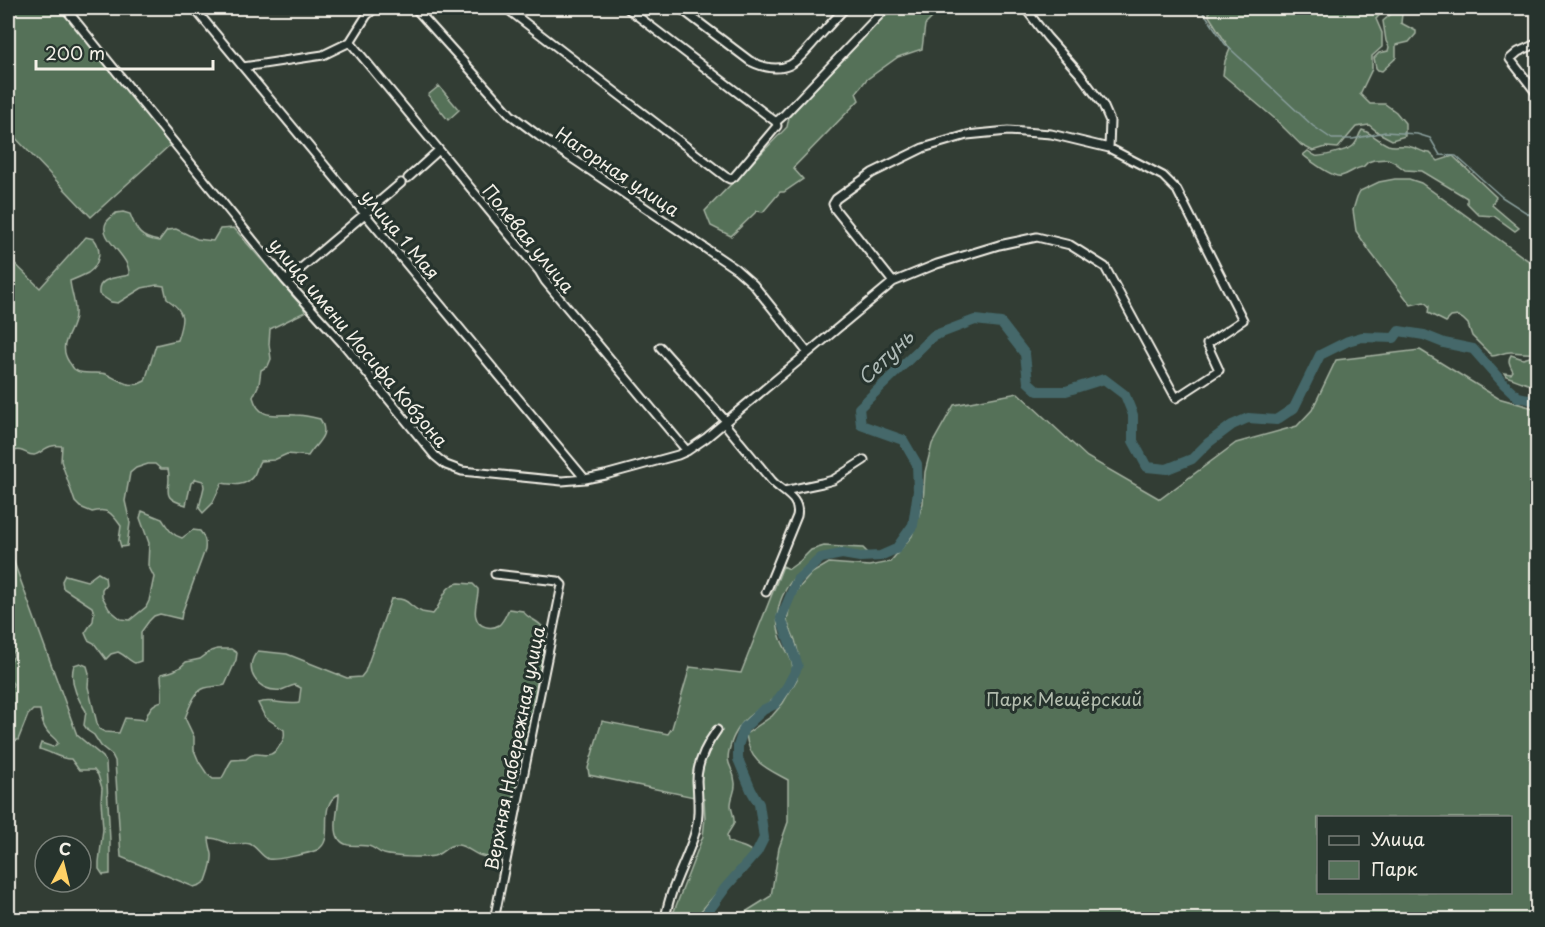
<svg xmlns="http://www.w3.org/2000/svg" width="1545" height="927" font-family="'Playpen Sans',sans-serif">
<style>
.green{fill:#547159;stroke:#a4b1a0;stroke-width:1.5;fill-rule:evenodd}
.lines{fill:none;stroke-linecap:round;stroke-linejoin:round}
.stream{stroke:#8a9f9c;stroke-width:1.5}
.river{stroke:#44686a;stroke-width:10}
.minor-casing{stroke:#f4f1e8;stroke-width:11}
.minor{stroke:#26332d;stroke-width:7}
.labels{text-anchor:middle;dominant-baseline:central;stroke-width:6;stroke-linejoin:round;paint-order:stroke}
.street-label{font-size:18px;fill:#f4f1e8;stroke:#26332d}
.park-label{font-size:18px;fill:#b4beaf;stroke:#26332d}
.water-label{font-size:20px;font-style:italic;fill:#aebab6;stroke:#26332d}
</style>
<rect width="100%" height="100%" fill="#323d34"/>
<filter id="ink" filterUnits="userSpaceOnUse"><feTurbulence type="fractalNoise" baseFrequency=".0167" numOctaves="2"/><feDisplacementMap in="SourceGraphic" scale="12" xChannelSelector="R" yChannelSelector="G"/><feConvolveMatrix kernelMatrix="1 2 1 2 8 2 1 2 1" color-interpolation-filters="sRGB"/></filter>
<g filter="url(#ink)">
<!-- green -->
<path class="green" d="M8,8H60L171,144L91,217L8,130Z
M891,8H942L925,25L922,49L898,57L866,80L856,93L859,100L793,168L803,179L784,192H780L763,212L757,211L731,236L711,226L705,211L787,127L789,117Z
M1209,8H1386L1376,19L1382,33V47L1372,56V69L1360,94L1370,104H1385L1396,112L1405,123V136L1392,140L1379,133L1369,125L1356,127L1338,148L1326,147L1313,151L1301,145L1274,118L1223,75L1225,61L1230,49L1209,16Z
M1396,10L1402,14L1401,23L1416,31V34L1409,42L1396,45V58L1382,71L1378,70L1376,68L1374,58L1379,53L1388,51L1389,47L1386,41L1383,21Z
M439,86L459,110L448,120L428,95Z
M1362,130C1372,133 1378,141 1388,145C1394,147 1400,145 1407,146C1416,147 1422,153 1430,153L1438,161L1453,156L1496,197L1492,205L1519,228L1515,231L1494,216L1479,215L1467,203V198L1422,171L1405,170L1394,162L1388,159L1374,160L1368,162L1363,167C1354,168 1350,174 1341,176C1332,178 1311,161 1303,155L1308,151C1311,153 1313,155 1316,156C1321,157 1349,150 1353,146C1358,142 1358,135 1362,130Z
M1395,179H1409L1421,183L1537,267V353C1527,354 1522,353 1512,352C1504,351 1499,356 1492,356L1472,336L1468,324L1463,319L1458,316L1451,317L1446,322L1428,313L1429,306L1424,302L1411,305L1371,253L1356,231L1353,210L1357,197L1360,191L1379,182Z
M123,212L130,214C137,232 140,238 159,241L167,230L176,229L197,239L213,241L220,229L234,228L297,301L303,306L305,312L270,329L269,344L271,359L268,366L261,370L259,384L253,397C260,422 277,413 296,415C304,415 312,417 320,419C331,436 316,442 308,456L287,454L274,460L260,461C257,465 257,470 254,475C246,487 234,485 222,483L212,504L203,513L199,508L204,487L203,481L196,479L191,483L186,505C157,497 173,490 168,469H161L155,464H148L136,468L130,473L125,501L130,523L127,546L121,547L119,540L121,526C112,514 108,507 92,512L80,507L75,502L61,461L62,446C58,446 55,445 52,446C45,447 40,454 34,455C24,455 25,447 10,452L8,451V257L40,288L86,237L94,239C102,249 100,265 88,273C82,276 75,279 70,281C71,292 76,303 75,314C75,333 56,342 69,362C71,364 72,367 74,369C82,376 96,371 106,374C120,380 130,390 145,381L156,345L177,340C184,319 186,312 167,299L164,286L157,285L142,288L118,303L111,302L99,294C97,277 116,278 129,275C131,256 98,239 106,223C107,220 113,216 116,213Z
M1420,350L1498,398L1537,409V919H734L771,896L779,848L788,822V780C766,768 749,762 746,734L772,716L783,703L797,679L799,656L795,640L787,621L790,604L798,589L812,573L829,563L869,566L890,562L912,536L923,503L925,472L932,444L954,405L1018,393L1087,457L1160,499L1236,443L1297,426L1312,410L1336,360ZM1318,818H1510V892H1318Z
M1511,355L1523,359L1537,355V382L1533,386L1506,376L1504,373L1511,374L1513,371C1510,365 1507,361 1511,355Z
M142,511L162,519C168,528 171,535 182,538L193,530L200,531C205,537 206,542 205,550L182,613L181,619L160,614L154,616L149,621L141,632V661L135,663C129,661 125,655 118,652L111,654L106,659L94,643L88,640L85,633L93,621L94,613L92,607L63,588L62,581L65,575L87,581L98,573L105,577L106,584L102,589V596L109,609L121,619L130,620L146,607L149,601L154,577L148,565L149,543L140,518Z
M8,546L77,735L103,757L106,763L110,841V874L103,875L99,869V862L103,829L101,801L102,788L98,775L94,770H79L71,759C61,760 50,751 39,749L41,743L53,747L58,743C55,737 50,736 47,731C42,725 41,717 40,710H33L28,715L18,740L8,742V690H11L13,684L8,677V662H10L14,656L8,637Z
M824,546L863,548L868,553C854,555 837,550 823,555C818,557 813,562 808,565C786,581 771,608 780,636C783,649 796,660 792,674C784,701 761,703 744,721C740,725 732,738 731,744C723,767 734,765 735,783C736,791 731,797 731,805C731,810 735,817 734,823C733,826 729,831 727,835L728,841C737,847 745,845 752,852L751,858L721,888L694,919H671L703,836L705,818L704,799L589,775L588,768L602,721L668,734L672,728L690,667L741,673L783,566L789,569L800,561L811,550Z
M459,583L473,584L478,589C479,597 473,609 476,617C478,627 491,630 499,625C504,621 506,614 509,609L523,611C527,619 539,620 543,628C546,634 544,643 546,650L508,825C505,835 503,853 492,856C477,860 469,846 458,845C447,844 444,853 434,856C424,858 394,857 384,854C378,853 375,847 368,846C358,844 346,849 339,839C332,829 339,806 339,794C315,806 337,840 317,850C311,853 274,861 268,859C261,856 257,847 250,844C245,842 237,845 231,844C223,842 218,838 209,838C209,844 211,848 212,854C213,863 209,872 206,881L200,885L194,887L121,857L115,761L112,755L101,746L94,735L88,731L84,725L86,711C77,698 69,681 74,665L80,663L87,666L89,673L88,687L97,723L99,729L105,732L119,733L125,718L145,720C149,710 151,704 162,701C163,691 161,684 161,674C171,672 179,670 186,662L200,659L211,651L217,649H231L237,653L236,660L225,685C218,687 212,686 205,688C194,691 189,709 185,718L194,737V750L199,762L207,774L213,779H221C226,773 227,766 232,760L246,759C259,746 268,765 280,745C284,739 285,737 284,730L265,717L258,703C271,698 285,706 299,703L301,688L295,685C290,686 285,689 281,690C258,693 241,669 258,651L287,654L347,678L361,677L365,672L391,599C410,597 408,607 422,612C426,613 429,613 433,614C443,603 443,585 459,583Z"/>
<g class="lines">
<!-- stream -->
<path class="stream" d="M1199,8L1207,17L1225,44L1313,126L1332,139H1353L1385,132L1417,134L1430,138L1440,155L1456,156L1502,197L1538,220"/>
<!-- river -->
<path class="river" d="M702,920L726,887L757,852L764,838L759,804L751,790L738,759V746L744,728L763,710L775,704L787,687L798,666L781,618L797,580L821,558L842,554L860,557L880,556L896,549L913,525L918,491L917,464L903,440L861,425L859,408L933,336L975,320L1001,323L1025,354L1028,382L1038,391H1066L1104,379L1125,395L1133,415V441L1147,467L1167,469L1192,459L1208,443L1232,425L1248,418L1276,420L1294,408L1320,355L1348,341L1362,337L1394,338L1399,331L1424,335L1444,343L1473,349L1503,383L1518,397L1538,401"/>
<defs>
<path id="minor" d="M65,8L286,281L345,346L435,456L446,465L462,471L562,481L585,479L605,475L678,455L687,451L706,438L893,282L937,264L999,245L1037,237L1070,245L1105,267L1176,398L1219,370L1207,344L1243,320L1177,190L1163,176L1109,148L1051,134L1008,131L967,135L923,148L872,173L836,199L833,204L835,209L893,282
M194,8L585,479
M415,8L511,115L539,136L736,269L753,284L808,353
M506,8L726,177L730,179L734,177L777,126L776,122L785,114L886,8
M627,8L776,122
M680,8L750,61C762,67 777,71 790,65C799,60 807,50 814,42C824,31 835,19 845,8
M1025,8L1047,37L1080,74L1103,105L1110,121L1109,148
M350,42L539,271L545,281L687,451
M1538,43L1518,52L1510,59L1538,95
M243,67L323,55L350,42L367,15L375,8
M408,178L439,150
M286,281L401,183
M660,347L726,421
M724,423L772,481C782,492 801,498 797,516L766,592
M784,491L822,483L833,480L864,460
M8,917L12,920
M494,920L562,585L558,581L495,574
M665,920C669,890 685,864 694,836C700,819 698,799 697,781C697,762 706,745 717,730"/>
</defs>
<!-- minor casing -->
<use href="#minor" class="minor-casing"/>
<!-- minor -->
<use href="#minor" class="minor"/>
</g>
</g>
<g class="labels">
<!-- street labels -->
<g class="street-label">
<text transform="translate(618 171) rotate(34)">Нагорная улица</text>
<text transform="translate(401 234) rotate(50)">улица 1 Мая</text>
<text transform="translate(529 238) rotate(51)">Полевая улица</text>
<text transform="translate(359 342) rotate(50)">улица имени Иосифа Кобзона</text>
<text transform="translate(514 748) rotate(-79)">Верхняя Набережная улица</text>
</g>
<!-- park labels -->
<g class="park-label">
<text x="1064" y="698">Парк Мещёрский</text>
</g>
<!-- water labels -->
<g class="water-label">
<text transform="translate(885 357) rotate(-44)">Сетунь</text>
</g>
</g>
<!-- margin -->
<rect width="1545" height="927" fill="none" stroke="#26332d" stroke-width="30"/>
<rect x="15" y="15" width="1515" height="897" fill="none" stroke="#f4f1e8" stroke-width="2" filter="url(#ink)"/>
<!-- legend -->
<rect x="1317" y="816" width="195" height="78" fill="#26332d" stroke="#787f78" stroke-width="1.5"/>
<rect x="1329" y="836" width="30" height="9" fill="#26332d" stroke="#787f78" stroke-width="1.5"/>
<text x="1371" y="846" font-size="18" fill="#f4f1e8">Улица</text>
<rect x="1329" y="861" width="30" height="18" fill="#547159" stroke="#787f78" stroke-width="1.5"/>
<text x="1371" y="876" font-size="18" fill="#f4f1e8">Парк</text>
<!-- north arrow -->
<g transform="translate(63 864) rotate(7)"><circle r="28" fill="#26332d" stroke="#787f78" stroke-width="1.5"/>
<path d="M0-4.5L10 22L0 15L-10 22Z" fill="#ffd166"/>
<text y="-9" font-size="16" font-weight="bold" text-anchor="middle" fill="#f4f1e8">С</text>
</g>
<!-- scale -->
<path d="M36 60v9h177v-9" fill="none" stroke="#f4f1e8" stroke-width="3"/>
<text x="45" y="60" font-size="18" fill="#f4f1e8" stroke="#26332d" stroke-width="4.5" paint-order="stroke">200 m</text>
</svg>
